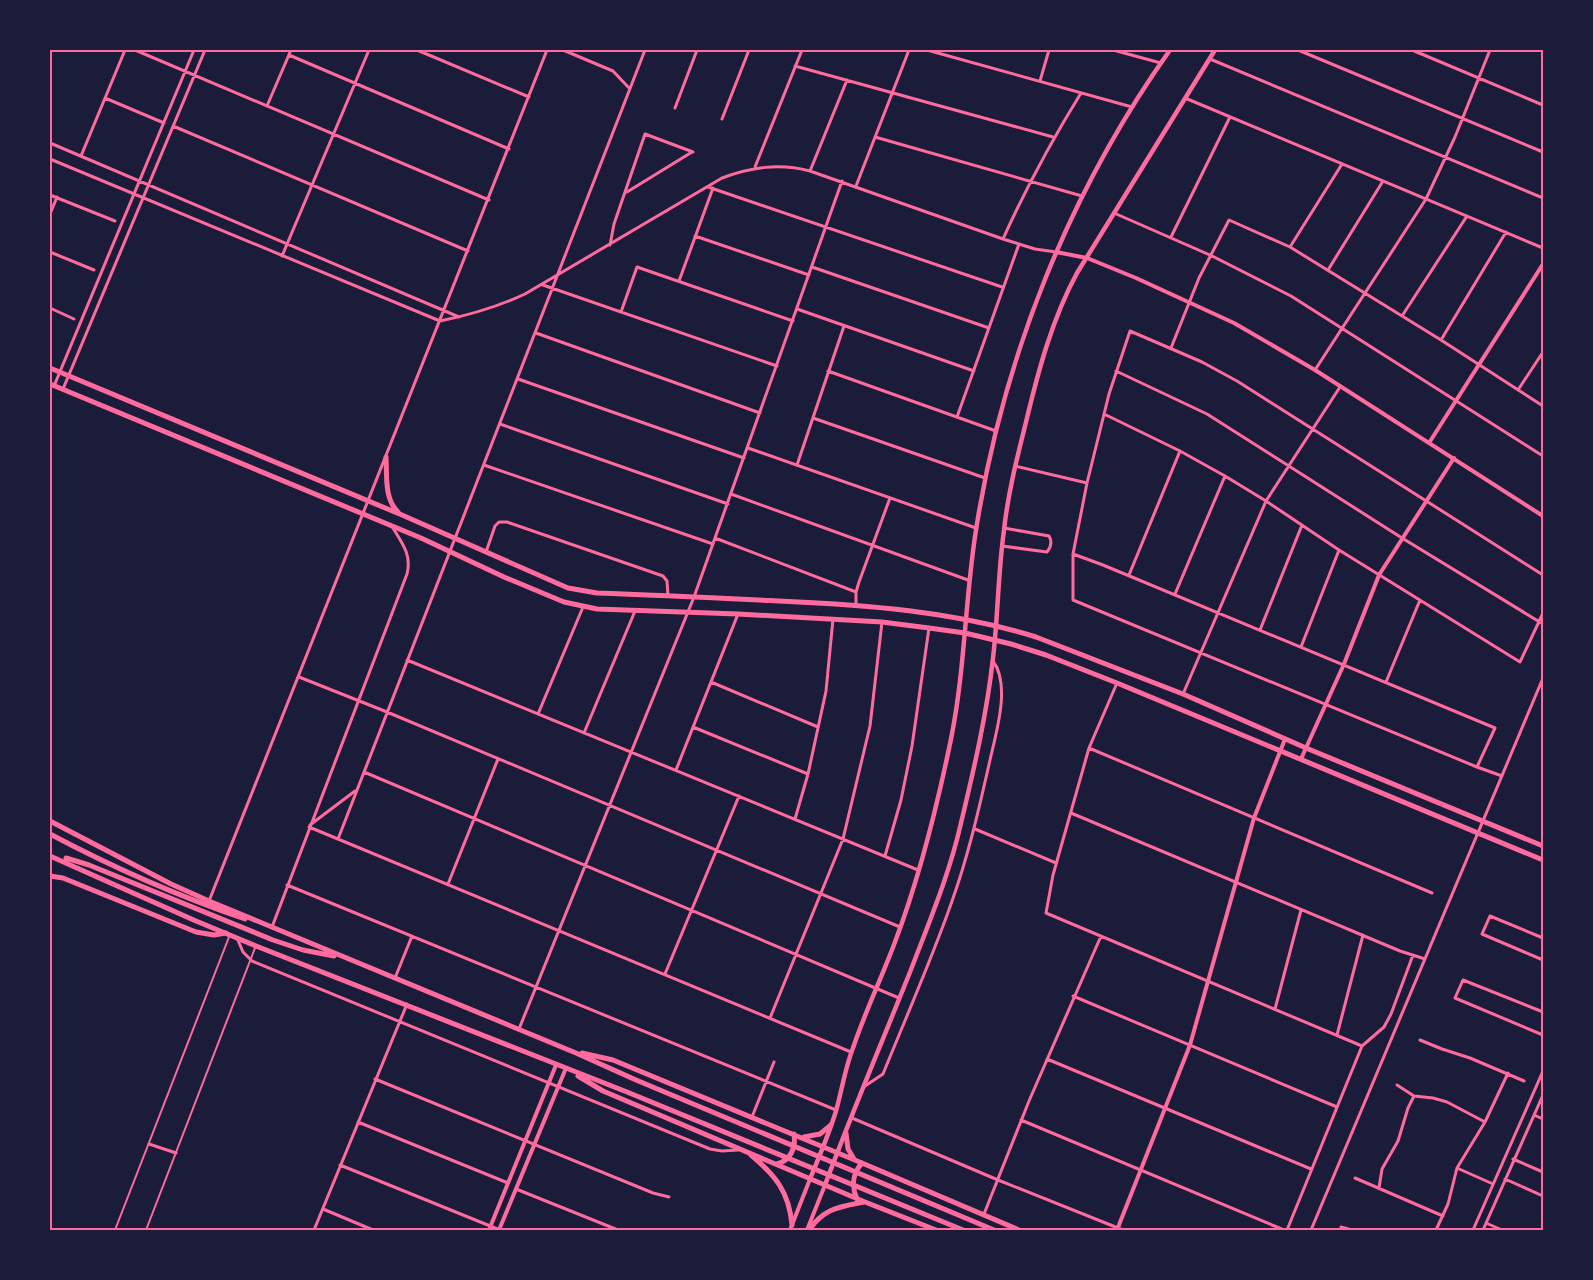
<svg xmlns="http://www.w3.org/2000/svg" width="1593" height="1280" font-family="Barlow,sans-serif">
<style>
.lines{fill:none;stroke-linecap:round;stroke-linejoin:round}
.service{stroke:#ff6b9d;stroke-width:2}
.minor{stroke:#ff6b9d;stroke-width:3}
.tertiary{stroke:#ff6b9d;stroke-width:4}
.secondary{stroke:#ff6b9d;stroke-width:4.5}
.primary{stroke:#ff6b9d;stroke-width:5}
.trunk{stroke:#ff6b9d;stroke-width:5}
.neatline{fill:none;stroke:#ff6b9d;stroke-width:2}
</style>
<rect width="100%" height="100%" fill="#1b1b3a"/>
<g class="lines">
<!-- service -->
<path class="service" d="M115,1230L229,937
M146,1230L255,948"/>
<!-- minor -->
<path class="minor" d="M135,50L489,200
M417,50L529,97
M563,50L613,71L630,89
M927,50L1132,107
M1113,50L1161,63
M1298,50L1543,152
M1412,50L1543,105
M1542,50H1543
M289,55L509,149
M1210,59L1543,198
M795,66L1053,137
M1040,81L1049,50
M105,98L164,123
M1185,98L1543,248
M267,106L291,50
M675,108L697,50
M722,119L749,50
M173,126L468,251
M875,137L1082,196
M50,143L459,317
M81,156L125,50
M50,159L440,321C470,315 497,307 525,294L722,178C752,167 779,163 810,171L1003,239L1035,249L1056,252
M755,167L802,50
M810,171L847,80
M856,186L909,50
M708,187L1002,287
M627,192L692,152
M50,195L115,221
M1114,213L1210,255L1291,296L1543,456
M50,214L57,197
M695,236L809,275
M1171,237L1230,117
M1003,239C1026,188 1052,140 1081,93
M610,245L614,224L645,134L693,152
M1290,247L1342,164
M50,252L94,270
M282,256L369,50
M812,267L989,328
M1328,270L1383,181
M679,281L713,188
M543,285L777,366
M50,308L74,319
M797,309L974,371
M621,312L637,267L793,321
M1402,316L1467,216
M536,333L760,413
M1441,340L1506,232
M1171,348L1199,278L1229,220L1290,247L1441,340L1543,406
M1315,370L1426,199L1455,137L1490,50
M828,371L996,431
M1116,371L1207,414L1402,538L1543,624
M518,379L744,458
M54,386L194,50
M63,389L205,50
M1518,390L1543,352
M1104,414L1180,451L1225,476L1266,501L1339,550L1520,662L1543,613
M957,417L1019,244
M813,418L985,478
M500,424L728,504
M748,448L976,528
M484,465L713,544
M797,465L844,326
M1015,466L1087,483
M731,494L968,580
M715,538L856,592
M1002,546L1047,552C1051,547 1052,541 1049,536L1004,528
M486,552L495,526L499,522H507L663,576L667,581L668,596
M1073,554L1103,565L1495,728L1477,767
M1129,575L1180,451
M1175,594L1225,476
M856,605V592L859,582L890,498
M1260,630L1302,525
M1301,647L1339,550
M407,660L918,870
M299,677L387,712L900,927
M711,682L818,727
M1386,682L1420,600
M1117,683L1089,748L1053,875L1046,913L1362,1046
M1183,694L1266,501L1340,387
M538,714L583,607
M693,727L808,774
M584,733L635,611
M1089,748L1432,893
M676,770L738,614
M364,772L899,998
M1502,776L1477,767L1073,600V554L1087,483L1109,394L1130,331L1202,362L1237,381L1543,575
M1071,813L1400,951L1425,959
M795,819L808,774L826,691L833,619
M310,825L355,791
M309,827L851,1052
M975,829L1056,863
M338,839L645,50
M885,856L901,800L912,746L929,628
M448,884L498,759
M287,885L836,1110
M209,901L547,50
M272,927L407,574C412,555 402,543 393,528
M237,938L243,952L252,961L710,1149L722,1151L738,1150
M1543,938L1490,916L1482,934L1543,960
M665,974L739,796
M395,978L412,936
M1073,996L1337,1107
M1275,1009L1301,910
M1543,1012L1463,980L1455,998L1543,1035
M770,1018L843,839L870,726L882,622
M519,1029L694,597L842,181
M1337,1035L1363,935
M1420,1040L1442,1049L1470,1058L1524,1081
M1047,1059L1311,1169
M375,1079L653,1193L669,1197
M1397,1085L1414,1096L1433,1098L1447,1102L1485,1122
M865,1086L883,1074C906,1017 931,961 951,904C968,857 979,809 990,760C996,733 1011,685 993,661
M1534,1115L1543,1119
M752,1117L774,1062
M852,1118L998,1180L1123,1230
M1021,1120L1284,1230
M358,1122L508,1183
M149,1144L176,1153
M1513,1159L1543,1172
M340,1165L500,1230
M1457,1168L1493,1184
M1355,1178L1443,1216
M1505,1179L1543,1196
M1379,1188L1382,1169L1398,1141L1408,1108L1414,1096
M516,1189L618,1230
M323,1209L373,1230
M984,1214L1029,1101L1101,936
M1486,1223L1502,1230
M1341,1227L1352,1230
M314,1230L407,1004
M1287,1230L1362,1046L1384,1027L1391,1014L1413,955
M1311,1230L1543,678
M1436,1230L1448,1204L1457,1168L1485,1122L1508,1073
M1473,1230L1543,1071
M1483,1230L1543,1095"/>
<!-- tertiary -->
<path class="tertiary" d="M1056,252L1087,258L1136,278L1234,323L1315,370L1543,516
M1429,443L1543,264
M1301,759L1344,664L1379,575L1454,458
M489,1230L556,1065
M499,1230L566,1068
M790,1230L810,1179
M807,1230L825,1185
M1117,1230L1190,1045L1254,818L1285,739"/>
<!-- secondary -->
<path class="secondary" d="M810,1179C819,1157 829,1134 836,1111C842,1090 845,1068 853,1048C865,1012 882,977 895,942C920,876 937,807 951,739C965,670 965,599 976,530C1003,358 1069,192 1170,50
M825,1185C852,1112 883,1040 912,967C930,920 950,872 961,823C974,769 987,713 993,658C998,616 998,573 1004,530C1008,493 1017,458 1026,422C1038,372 1052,319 1077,273L1215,50"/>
<!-- primary -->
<path class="primary" d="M50,368L402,515L568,588L597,593C658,595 718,598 779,601C866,605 953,611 1036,637L1183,694L1306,748L1543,846
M50,384L421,538L504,577L564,602L597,609L738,614L882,622L929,628L965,633L1011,644L1046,655L1117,683L1543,860
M386,457C387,474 384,499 398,512"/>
<!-- trunk -->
<path class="trunk" d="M50,821L171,884L209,901L576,1053L636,1080L994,1230
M50,834C112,867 178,896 245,919
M50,856L196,921L256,946L627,1092L963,1230
M66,858L89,865L273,940L303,950L334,956
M50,876L63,878L196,932L214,935L226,933
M582,1053L613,1060L862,1163L1019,1230
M578,1076L603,1091L865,1202L936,1230
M846,1133L848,1149L854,1159
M804,1137L820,1134L831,1125
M751,1155C776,1176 789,1192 792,1225
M777,1164C791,1160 796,1148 794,1134
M857,1199C851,1186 853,1173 862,1163
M809,1230C824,1208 839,1207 864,1202"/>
</g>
<!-- border -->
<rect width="1593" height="1280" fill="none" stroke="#1b1b3a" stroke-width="102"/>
<rect x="51" y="51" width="1491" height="1178" class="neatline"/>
</svg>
